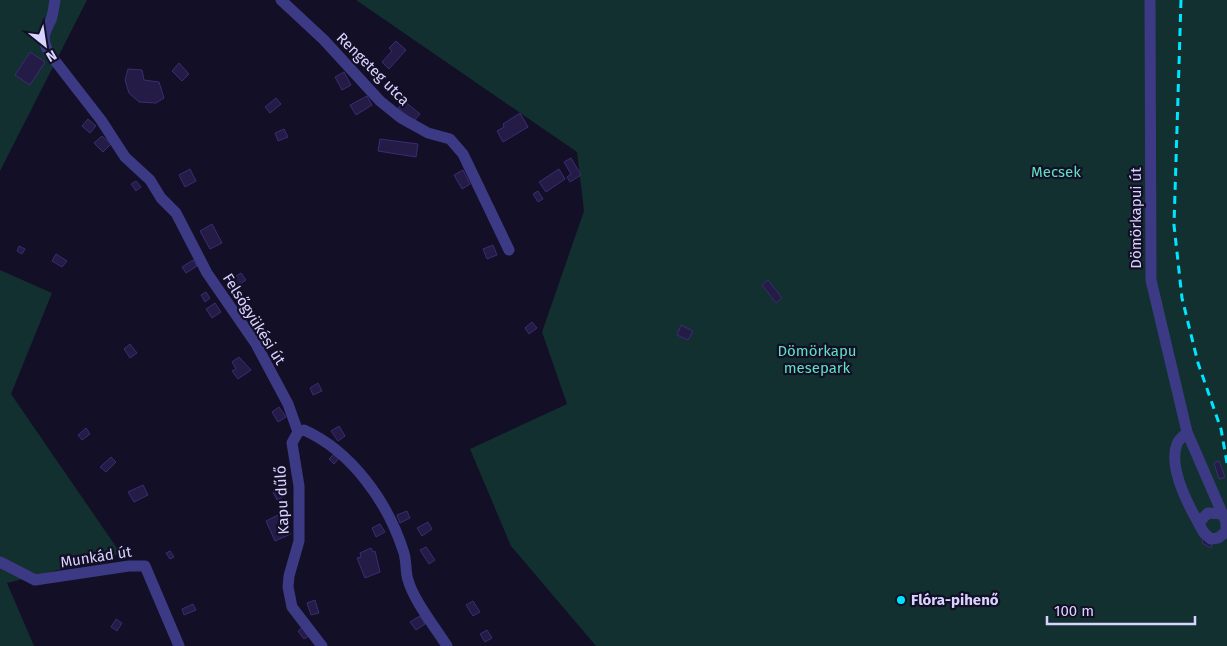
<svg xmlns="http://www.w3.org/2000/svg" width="1227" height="646" font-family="'Fira Sans',sans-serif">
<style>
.green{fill:#12302f}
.building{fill:#241b47;stroke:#3b2d73}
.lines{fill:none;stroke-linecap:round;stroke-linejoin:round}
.minor{stroke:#3d3a85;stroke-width:11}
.rail{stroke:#00e5ff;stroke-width:3;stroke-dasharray:8 6;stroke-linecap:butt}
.poi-dot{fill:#00e5ff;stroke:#130f26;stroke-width:2}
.labels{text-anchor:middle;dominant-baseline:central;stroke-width:4.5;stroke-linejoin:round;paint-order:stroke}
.street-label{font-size:15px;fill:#d9d4ff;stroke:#130f26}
.park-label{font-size:15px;fill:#5fe0c0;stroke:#130f26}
.poi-label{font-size:15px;font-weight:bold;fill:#d9d4ff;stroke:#130f26;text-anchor:start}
</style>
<rect width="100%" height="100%" fill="#130f26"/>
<!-- green -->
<path class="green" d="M0,0H87L0,171Z
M356,0H1227V646H596L511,546L470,449L567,404L542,332L584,211L577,152Z
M0,270L52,293L11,394L121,554L7,583L34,646H0Z"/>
<!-- building -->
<path class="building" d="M396,41L406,50L389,69L382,62L392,51L389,48Z
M30,52L45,62L30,85L15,75Z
M179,63L189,74L182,81L172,71Z
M128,69L142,70L144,80L159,82L164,98L156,103L139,102L129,93L125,80Z
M344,72L351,85L342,90L335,77Z
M367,96L372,105L356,115L350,105Z
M276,98L281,104L270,113L265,107Z
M404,101L420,114L414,121L398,108Z
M520,113L528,127L503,142L497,131L504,127L503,124Z
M88,119L96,126L90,133L82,126Z
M284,129L288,137L278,141L275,133Z
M102,136L111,144L103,152L94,143Z
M380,139L418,144L416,157L378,151Z
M571,158L581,175L570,182L567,177L571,174L564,162Z
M190,169L196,181L185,187L179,175Z
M559,169L565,179L546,192L539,182Z
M463,170L470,184L462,189L454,175Z
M136,181L141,187L136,191L131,184Z
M538,191L543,199L538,202L533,194Z
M212,224L222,243L210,249L200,231Z
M493,245L497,255L487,259L483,249Z
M19,246L25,249L22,254L17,251Z
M56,254L67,261L62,267L52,261Z
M193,260L197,266L186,273L182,267Z
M241,273L246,280L235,287L230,280Z
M768,280L782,298L776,303L762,285Z
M206,292L210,298L205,302L201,295Z
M215,303L221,312L212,318L206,309Z
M532,322L537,328L529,334L525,328Z
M681,325L693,331L688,340L677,335Z
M130,344L137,353L130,358L124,349Z
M239,357L251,370L238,379L232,371L236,369L232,362Z
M318,383L322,391L313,395L310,388Z
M279,407L286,417L278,422L272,412Z
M339,426L345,436L338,441L331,431Z
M86,428L90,434L82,440L78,435Z
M335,453L340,457L334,464L329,459Z
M111,457L116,462L106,472L100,467Z
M1219,461L1225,477L1219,479L1214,463Z
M143,485L148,495L134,502L128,492Z
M281,489L285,496L277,500L273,492Z
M407,511L410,518L400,523L397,515Z
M282,513L291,534L275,541L266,521Z
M428,522L432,529L422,536L417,528Z
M380,524L385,532L376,537L372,528Z
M1203,538L1212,544L1211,548L1202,543Z
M426,547L435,560L429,564L420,550Z
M371,548L373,552L375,551L380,572L365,578L357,558L361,557L360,553Z
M170,551L174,557L170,559L166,553Z
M898 600a3 3 0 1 1 6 0a3 3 0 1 1-6 0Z
M315,600L319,613L311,615L307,603Z
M473,601L480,612L473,616L466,605Z
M193,604L196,610L184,615L182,609Z
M420,616L425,624L416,630L410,622Z
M116,619L122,623L117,631L111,627Z
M303,627L309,636L304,639L298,631Z
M487,630L492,638L485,642L480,634Z"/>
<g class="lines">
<!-- minor -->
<path class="minor" d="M55,0C54,6 53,14 51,20C44,34 41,38 49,53L101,120L125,157L150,180L161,198L176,213L207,273L256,344L288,404L298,432L304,430C351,451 387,501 403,550C407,560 405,571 408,580C414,601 435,627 447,646
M281,0L324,40L380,101L401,118L428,133L450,139L463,154L509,250
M1150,0L1151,280L1187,432L1226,522V532L1218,538L1211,539L1204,533C1192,512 1167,469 1177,444C1178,440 1184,436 1187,432
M298,432L292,443L299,486V541L289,576L288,587L292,607L322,646
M1200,525L1201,520L1208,513L1222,514
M0,562L35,580L129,566H145L179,646"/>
<!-- rail -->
<path class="rail" d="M1181,0L1174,225L1182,298L1198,363L1221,429L1227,463"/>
</g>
<!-- markers -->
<circle class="poi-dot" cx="901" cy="600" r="5"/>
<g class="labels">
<!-- street labels -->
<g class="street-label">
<text transform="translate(373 69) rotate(45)">Rengeteg utca</text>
<text transform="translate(1136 218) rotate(-90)">Dömörkapui út</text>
<text transform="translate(254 319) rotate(58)">Felsőgyükési út</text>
<text transform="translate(282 500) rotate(-93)">Kapu dűlő</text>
<text transform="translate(96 557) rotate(-9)">Munkád út</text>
</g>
<!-- park labels -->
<g class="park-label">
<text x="1056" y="172">Mecsek</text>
<text x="817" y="351">Dömörkapu<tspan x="817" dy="17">mesepark</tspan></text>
</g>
<!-- poi labels -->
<g class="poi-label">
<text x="911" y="600">Flóra-pihenő</text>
</g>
</g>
<!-- north arrow -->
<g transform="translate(45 45) rotate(150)" stroke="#130f26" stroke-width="4" paint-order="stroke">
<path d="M0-4L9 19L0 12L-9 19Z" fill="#d9d4ff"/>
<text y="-8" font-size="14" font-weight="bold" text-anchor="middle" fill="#d9d4ff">N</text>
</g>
<!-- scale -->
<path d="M1047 616v8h148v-8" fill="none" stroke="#d9d4ff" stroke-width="2.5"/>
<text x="1054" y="616" font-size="15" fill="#d9d4ff" stroke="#130f26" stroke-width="4" paint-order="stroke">100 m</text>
</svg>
